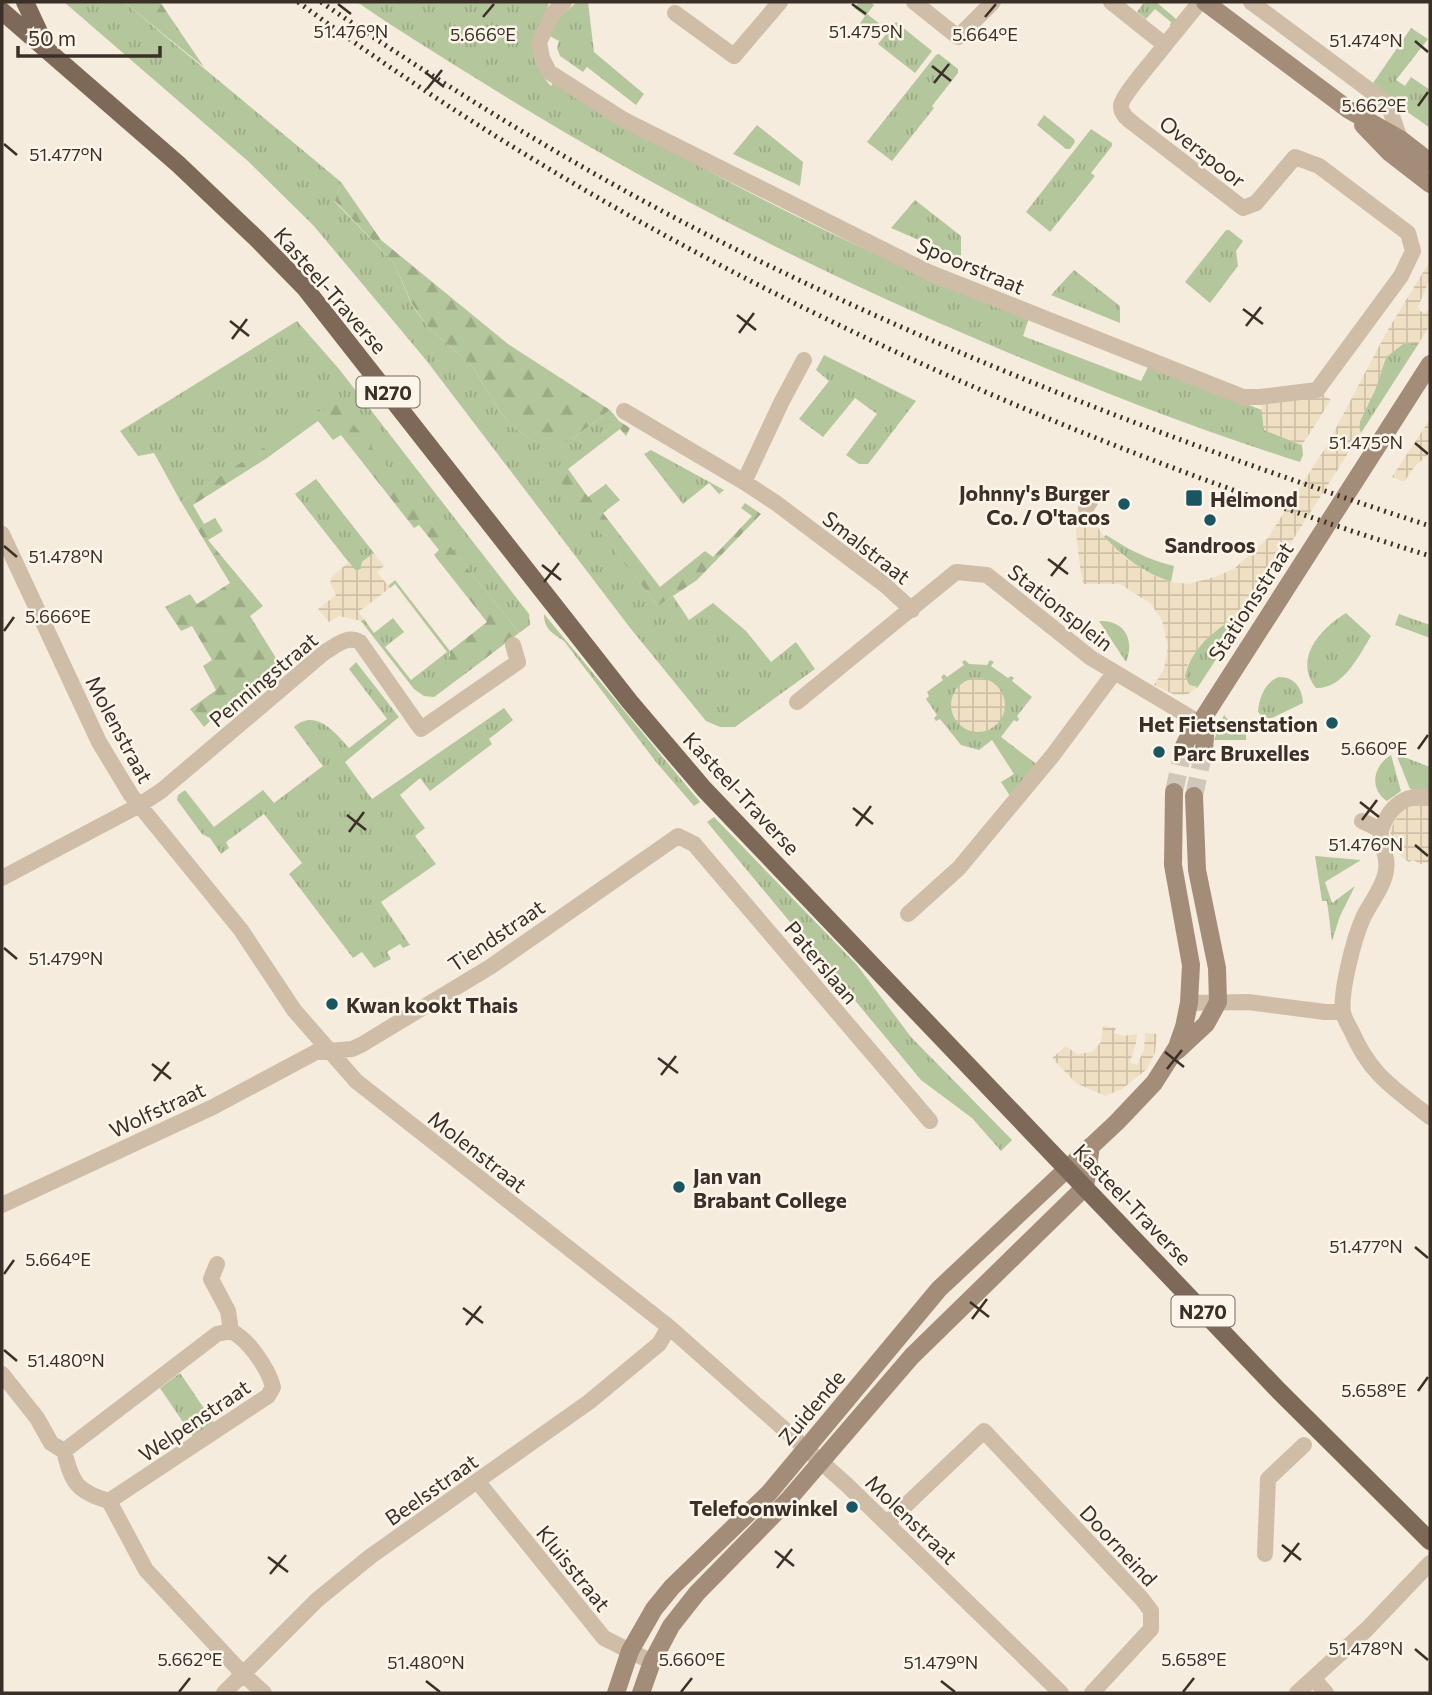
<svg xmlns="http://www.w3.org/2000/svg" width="1432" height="1695" font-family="Commissioner,sans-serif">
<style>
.grass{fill:url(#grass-tufts)}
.forest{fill:url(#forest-firs)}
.plaza{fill:url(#plaza-grid)}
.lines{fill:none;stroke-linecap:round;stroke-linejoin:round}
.secondary-tunnel{stroke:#d0c6b9;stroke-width:18;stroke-dasharray:18 9;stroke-linecap:butt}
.street{stroke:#cfbda7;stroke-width:16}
.secondary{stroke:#a38c78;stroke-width:18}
.primary{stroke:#7e6858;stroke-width:18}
.rail{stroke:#3b3028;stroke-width:5;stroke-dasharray:2 5;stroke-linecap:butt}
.ticks{fill:none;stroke:#3b3028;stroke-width:2.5}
.poi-dot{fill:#195661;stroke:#fcf5ea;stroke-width:2.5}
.labels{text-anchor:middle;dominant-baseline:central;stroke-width:5;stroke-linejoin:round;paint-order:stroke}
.shield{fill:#fcf5ea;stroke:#756b62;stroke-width:2}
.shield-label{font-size:19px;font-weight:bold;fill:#3b3028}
.street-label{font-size:21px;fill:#3b3028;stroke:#fcf5ea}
.poi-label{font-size:21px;font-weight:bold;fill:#3b3028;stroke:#fcf5ea;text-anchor:start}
.ticks-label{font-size:18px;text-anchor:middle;fill:#3b3028;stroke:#fcf5ea;stroke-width:5;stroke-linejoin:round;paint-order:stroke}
</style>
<defs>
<pattern id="grass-tufts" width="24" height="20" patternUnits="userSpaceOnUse" patternTransform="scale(1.75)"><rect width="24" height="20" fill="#b4c69b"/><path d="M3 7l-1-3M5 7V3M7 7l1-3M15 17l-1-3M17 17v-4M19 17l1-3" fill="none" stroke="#9caa86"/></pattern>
<pattern id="forest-firs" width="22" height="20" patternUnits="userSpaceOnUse" patternTransform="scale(1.75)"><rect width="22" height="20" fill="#b4c69b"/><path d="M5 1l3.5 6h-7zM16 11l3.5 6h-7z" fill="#9caa86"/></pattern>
<pattern id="plaza-grid" width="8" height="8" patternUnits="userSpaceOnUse" patternTransform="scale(1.75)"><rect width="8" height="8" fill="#efdfc3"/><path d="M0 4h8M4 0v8" fill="none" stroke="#cec0a8"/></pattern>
</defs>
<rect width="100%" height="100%" fill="#f5ecdd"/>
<!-- grass -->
<path class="grass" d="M64,2H124L341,182L335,202L394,263L412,305L428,327L472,366L498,409L513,427L530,439H572L610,410L619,421L553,471L658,606L673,596L689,620L713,603L746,631L771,662L796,642L815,669L735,727H720L706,721L631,629L426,360L313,225L249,162Z
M357,2H549C541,34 524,57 551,86L553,83C672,153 794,220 921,274C957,290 993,304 1029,318L1023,336L1141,381L1148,367L1262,410L1264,430L1302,445L1303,455L1300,462C1189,427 1081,384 974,338C802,265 636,179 477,79C437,54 396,29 357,2Z
M577,2H588L594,52L644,94L636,105L587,67L583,72L560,56L557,48L559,41L548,35L558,18Z
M859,2H870L874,5L867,14L885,28L876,39L859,25L865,16L854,8Z
M1144,2H1156L1175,18L1177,21L1174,29L1170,25L1171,22L1155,9L1146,19L1137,12Z
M896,22L932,51L915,73L878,44Z
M1411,28L1428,39L1396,80L1405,86L1411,77L1430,90V128L1371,86Z
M939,54L958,69V73L932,106L934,108L892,161L867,142L936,55Z
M1044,115L1074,139L1075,142L1070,149H1066L1037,125Z
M757,125L803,162L800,186L733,154Z
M1091,129L1112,143V146L1091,173L1095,176L1050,232L1026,212Z
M915,200L961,236V258L891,228Z
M1226,230H1229L1243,241L1236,251L1238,266L1210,303L1185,282Z
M1074,270L1120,306V323L1051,295Z
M297,321L339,369L529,614L530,625L519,633L335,402L181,502L154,453L138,456L120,431Z
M1410,342L1419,343L1361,433L1359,428L1360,421L1375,390L1386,357L1403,344Z
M824,355L916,401L868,464H859L846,455L877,414L855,398L823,437L799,419L829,381L816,370Z
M651,450L724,490L719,494L709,483L683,504L644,454Z
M316,479L374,553L362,562L361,569L356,571L354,569L295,494Z
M1106,535C1128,549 1148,560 1174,566L1171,582C1143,572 1124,558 1104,537Z
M395,580L450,651L449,656L463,670L469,671L434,697L424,696L414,689L361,621L364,619L374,633L393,618L404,632L385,647L411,680L447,652L395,584L390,588L388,586Z
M1346,613L1371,636C1359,656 1343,689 1316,688C1293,659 1320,629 1346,613Z
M544,614L700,802L694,806L656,762L564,641C552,633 544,629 544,614Z
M1399,614L1430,625V638L1395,625Z
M1099,621C1125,620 1135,640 1126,662Z
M1229,621L1239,624L1198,687L1189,685L1185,676C1191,651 1208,635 1229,621Z
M965,660L969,664L987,665L990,660L994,662L991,666L1008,678L1011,676L1014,678L1012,681L1032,697L1017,716L1019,719L1017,722L1014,720L1001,737L1039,766L1012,799L1001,782L1014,774L992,740L979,750L961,745L940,719L936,721L934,718L937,715L926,699L929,696L927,692L943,680L941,677L944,674L947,677L964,665L962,662Z
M356,662L399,717L345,762L372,799L504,708L513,720L489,739L492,744L430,791L420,778L400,795L425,828L415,836L436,864L381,902L410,945L403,948L400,944L387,952L391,959L374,968L362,952L353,958L289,874L302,863L264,814L226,842L229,848L221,854L210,838L202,834L177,800L178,795L185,790L214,827L263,790L274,803L323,766L294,727C315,708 335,732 349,748L387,719L349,669Z
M1279,677C1295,677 1302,688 1303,703L1272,718H1264L1258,712C1259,698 1265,682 1279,677Z
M1224,715L1239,732L1246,734V740H1214Z
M1396,754L1430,767V790L1410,789Z
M1391,755L1401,791L1387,801C1368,788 1374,765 1391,755Z
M714,817L857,965L911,1037L1012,1140L1001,1151L972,1118L921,1080L707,822Z
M1315,856L1361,860L1325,882L1332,903L1355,886L1340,916L1332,941L1327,901H1322Z
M180,1373L216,1426L195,1440L160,1388Z"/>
<!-- forest -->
<path class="forest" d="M124,2H160L204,67Z
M341,182L381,240L508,344L610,410L572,439L556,444L530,439L513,427L498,409L472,366L428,327L412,304L394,263L335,201Z
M335,401L519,633L469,671L460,670L450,662V651L487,622L434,555L439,550L419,525L414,528L341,435L333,440L318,421L267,458L193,505L204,524L215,518L223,531L208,540L263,606L250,616L279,663L234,698L204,727L190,709L216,690L203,666L212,660L192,626L181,631L165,607L190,594L197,604L230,583L181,502Z
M619,421L630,428L626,436L620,429L568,469L588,497L606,484L620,500L603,513L660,587L705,551L713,557L752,516L741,508L745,503L761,514L697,580L658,606L552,471Z"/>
<!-- plaza -->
<path class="plaza" d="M1430,261V278L1418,307L1420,311L1424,313L1430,309V325L1419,343L1403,344L1386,357L1375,390L1360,421L1359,428L1361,433L1239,624L1229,621L1222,626L1203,642L1188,663L1185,676L1189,685L1198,687L1188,694L1175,695L1154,685L1164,669L1168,647L1162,620L1150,603L1120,584H1084L1081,574L1076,533L1080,500L1104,537L1126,559L1157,577L1171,582L1189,584L1218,576L1235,568L1267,539L1326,447L1386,333Z
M1317,390L1331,400L1302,445L1264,430L1260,397Z
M1430,419V453L1415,466L1404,482L1392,477Z
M374,553L384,566L377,572L390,588L358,612L364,619L361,621L339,616L329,622L318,609L336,595L330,583L332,576L349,562L356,571L361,569L362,562Z
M951 705a27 27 0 1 1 54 0a27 27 0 1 1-54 0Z
M1419,803L1430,805V862L1420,864L1413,860L1409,862L1401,857L1391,841L1390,830L1400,812L1408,806Z
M1103,1026L1116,1028L1114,1033L1123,1036L1137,1034L1136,1043L1130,1062L1137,1065L1144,1050L1145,1033L1157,1034L1155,1053L1146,1070L1122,1089L1105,1096L1076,1083L1052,1058L1066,1046L1077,1054L1092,1052L1101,1042Z"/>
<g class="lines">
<!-- secondary-tunnel -->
<path class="secondary-tunnel" d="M1174,792L1184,746
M1194,796L1204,750"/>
<!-- street -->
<path class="street" d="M564,2L554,12L539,42L542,58L549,72L624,120L928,272L1243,397H1260L1317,390L1401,276L1413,251L1408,233L1319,166L1295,157L1256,203L1243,208L1134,124C1129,120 1121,115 1121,106C1121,96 1157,56 1165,45L1111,2
M914,2L958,37L993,2
M1251,2L1388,104L1400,139
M675,13L734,56L780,2
M1165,45L1200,2
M624,411L744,482L776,503L885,585L912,610
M744,482L782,401L804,360
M1086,508L1091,500
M2,534L99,742L131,795L241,930L294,1010L356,1081L669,1327L847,1485L1061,1693
M797,702L956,572L987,575L1091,658L1200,723
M1430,798C1411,793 1395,802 1386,819C1372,841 1390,851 1386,870C1384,887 1370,903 1363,918C1354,938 1340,992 1343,1012C1344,1019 1349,1026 1352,1032C1371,1076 1394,1088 1430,1117
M1362,821L1381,830
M2,878L138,806L161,791L325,652C337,645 347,635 360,642L421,729L518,662L513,645
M908,914L959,868L1053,755L1114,673
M1189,1003L1248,1002L1325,1012H1343
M2,1205L213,1107L316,1052L352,1049L361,1045L490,967L678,836L694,844L930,1121
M217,1264L211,1279L228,1311L231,1331
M2,1374L37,1418L51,1443L64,1451C72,1483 77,1492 109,1501L146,1570L243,1674L264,1693
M64,1451L217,1334L231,1331C248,1339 268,1368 273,1387L268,1396L109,1501
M478,1482L604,1638L652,1662
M887,1523L984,1431L1142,1599L1151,1611V1629L1092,1693
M1265,1554L1268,1479L1304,1445
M1313,1678L1326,1693
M224,1693L317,1600L371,1556L589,1402L659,1344L669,1327
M1297,1693L1367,1629L1430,1563"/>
<!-- secondary -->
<path class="secondary" d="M1205,2L1349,110L1400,139L1430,162
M1363,125L1390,153L1430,184
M1200,723L1205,736L1204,750
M1184,746L1193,728L1200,723L1430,364
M1177,1051L1206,1024L1218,1002L1217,968L1197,870L1194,796
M616,1693L630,1651L654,1609L672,1587L769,1493L939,1289L1117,1122L1154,1083L1177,1047L1184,1027L1189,1003L1191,965L1173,865L1174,792
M641,1693L652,1662L671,1626L697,1593L788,1500L912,1356L1085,1187L1091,1146"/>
<!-- primary -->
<path class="primary" d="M25,2L46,47
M2,11L178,164L257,239L305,288L630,702L704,789L1279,1391L1430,1541"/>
<!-- rail -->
<path class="rail" d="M298,2C638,252 1028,431 1430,556
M321,2C466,101 616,192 774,268C986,371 1206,453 1430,526"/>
</g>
<!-- ticks -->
<path class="ticks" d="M338,4L351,14M852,4L866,14M483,17L494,4M985,17L996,4M1415,41L1428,52M932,66L951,81M425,72L444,87M934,83L949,64M427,89L442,70M1418,106L1428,92M4,144L17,155M1243,309L1263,324M737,315L756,330M230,321L249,336M1246,326L1261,307M739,333L754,313M232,339L247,319M1415,443L1428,454M4,546L17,557M1048,559L1068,574M542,565L561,580M1051,576L1066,557M544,582L559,563M4,631L14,617M1418,749L1428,735M1360,802L1379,817M853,808L873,824M347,815L366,830M1362,820L1377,800M856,826L871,806M349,832L364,812M1415,845L1428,856M4,948L17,959M1165,1052L1184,1067M658,1058L678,1073M152,1064L171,1079M1167,1069L1182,1050M661,1075L676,1056M154,1081L169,1062M1415,1247L1428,1258M4,1274L14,1260M970,1302L989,1317M463,1308L483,1323M972,1319L987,1299M466,1325L481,1306M4,1350L17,1361M1418,1391L1428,1377M1282,1545L1301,1560M775,1551L794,1566M268,1557L288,1572M1284,1562L1299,1543M777,1568L792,1549M270,1574L286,1555M1415,1649L1428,1660M426,1681L440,1692M941,1681L955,1692M179,1692L190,1678M681,1692L692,1678M1183,1692L1194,1678"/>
<!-- markers -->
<g class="poi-dot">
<rect x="1185" y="489" width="18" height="18" rx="3.5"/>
<circle cx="1124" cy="504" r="7"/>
<circle cx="1210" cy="520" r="7"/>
<circle cx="1332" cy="723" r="7"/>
<circle cx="1159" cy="752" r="7"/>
<circle cx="332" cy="1004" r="7"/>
<circle cx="679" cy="1187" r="7"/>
<circle cx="852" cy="1507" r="7"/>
</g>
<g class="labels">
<!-- shield labels -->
<g class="shield">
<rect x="356.5" y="376.5" width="63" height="31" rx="5"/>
<rect x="1171.5" y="1295.5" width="63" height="31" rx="5"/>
</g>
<g class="shield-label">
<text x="388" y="392">N270</text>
<text x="1203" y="1311">N270</text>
</g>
<!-- street labels -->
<g class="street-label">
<text transform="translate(1203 151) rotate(38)">Overspoor</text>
<text transform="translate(971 265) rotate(23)">Spoorstraat</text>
<text transform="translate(331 290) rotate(49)">Kasteel-Traverse</text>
<text transform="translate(867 547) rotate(38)">Smalstraat</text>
<text transform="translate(1250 601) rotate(-57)">Stationsstraat</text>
<text transform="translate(1061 607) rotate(38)">Stationsplein</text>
<text transform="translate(263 679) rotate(-40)">Penningstraat</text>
<text transform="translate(120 729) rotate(62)">Molenstraat</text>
<text transform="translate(742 793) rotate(47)">Kasteel-Traverse</text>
<text transform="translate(496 935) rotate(-34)">Tiendstraat</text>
<text transform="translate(822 962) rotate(50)">Paterslaan</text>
<text transform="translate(157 1109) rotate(-25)">Wolfstraat</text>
<text transform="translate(478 1151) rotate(38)">Molenstraat</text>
<text transform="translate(1133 1204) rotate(46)">Kasteel-Traverse</text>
<text transform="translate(811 1407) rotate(-50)">Zuidende</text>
<text transform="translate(194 1420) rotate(-34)">Welpenstraat</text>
<text transform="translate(431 1489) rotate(-35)">Beelsstraat</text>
<text transform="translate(912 1519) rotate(44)">Molenstraat</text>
<text transform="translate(1119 1545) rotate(47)">Doorneind</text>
<text transform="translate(574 1568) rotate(51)">Kluisstraat</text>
</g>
<!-- poi labels -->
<g class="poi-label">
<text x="1110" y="492" text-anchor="end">Johnny's Burger<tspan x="1110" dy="24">Co. / O'tacos</tspan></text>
<text x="1210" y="498">Helmond</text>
<text x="1210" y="544" text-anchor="middle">Sandroos</text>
<text x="1318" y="723" text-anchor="end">Het Fietsenstation</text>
<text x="1173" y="752">Parc Bruxelles</text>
<text x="346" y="1004">Kwan kookt Thais</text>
<text x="693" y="1175">Jan van<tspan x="693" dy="24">Brabant College</tspan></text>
<text x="838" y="1507" text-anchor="end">Telefoonwinkel</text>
</g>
</g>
<g class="ticks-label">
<text x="351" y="38">51.476°N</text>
<text x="866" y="38">51.475°N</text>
<text x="483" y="41">5.666°E</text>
<text x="985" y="41">5.664°E</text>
<text x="1366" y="47">51.474°N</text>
<text x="1374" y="112">5.662°E</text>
<text x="66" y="161">51.477°N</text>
<text x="1366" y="449">51.475°N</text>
<text x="66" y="563">51.478°N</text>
<text x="58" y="623">5.666°E</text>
<text x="1374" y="755">5.660°E</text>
<text x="1366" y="851">51.476°N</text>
<text x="66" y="965">51.479°N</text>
<text x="1366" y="1253">51.477°N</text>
<text x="58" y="1266">5.664°E</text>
<text x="66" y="1367">51.480°N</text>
<text x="1374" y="1397">5.658°E</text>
<text x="1366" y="1655">51.478°N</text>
<text x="190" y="1666">5.662°E</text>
<text x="692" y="1666">5.660°E</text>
<text x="1194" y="1666">5.658°E</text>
<text x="426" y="1669">51.480°N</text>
<text x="941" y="1669">51.479°N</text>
</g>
<!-- border -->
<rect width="1432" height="1695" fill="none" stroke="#3b3028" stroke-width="7"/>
<!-- scale -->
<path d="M18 46v10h142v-10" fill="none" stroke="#3b3028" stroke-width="3.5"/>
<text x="28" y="46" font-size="21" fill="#3b3028" stroke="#fcf5ea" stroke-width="5" paint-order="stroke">50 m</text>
</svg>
